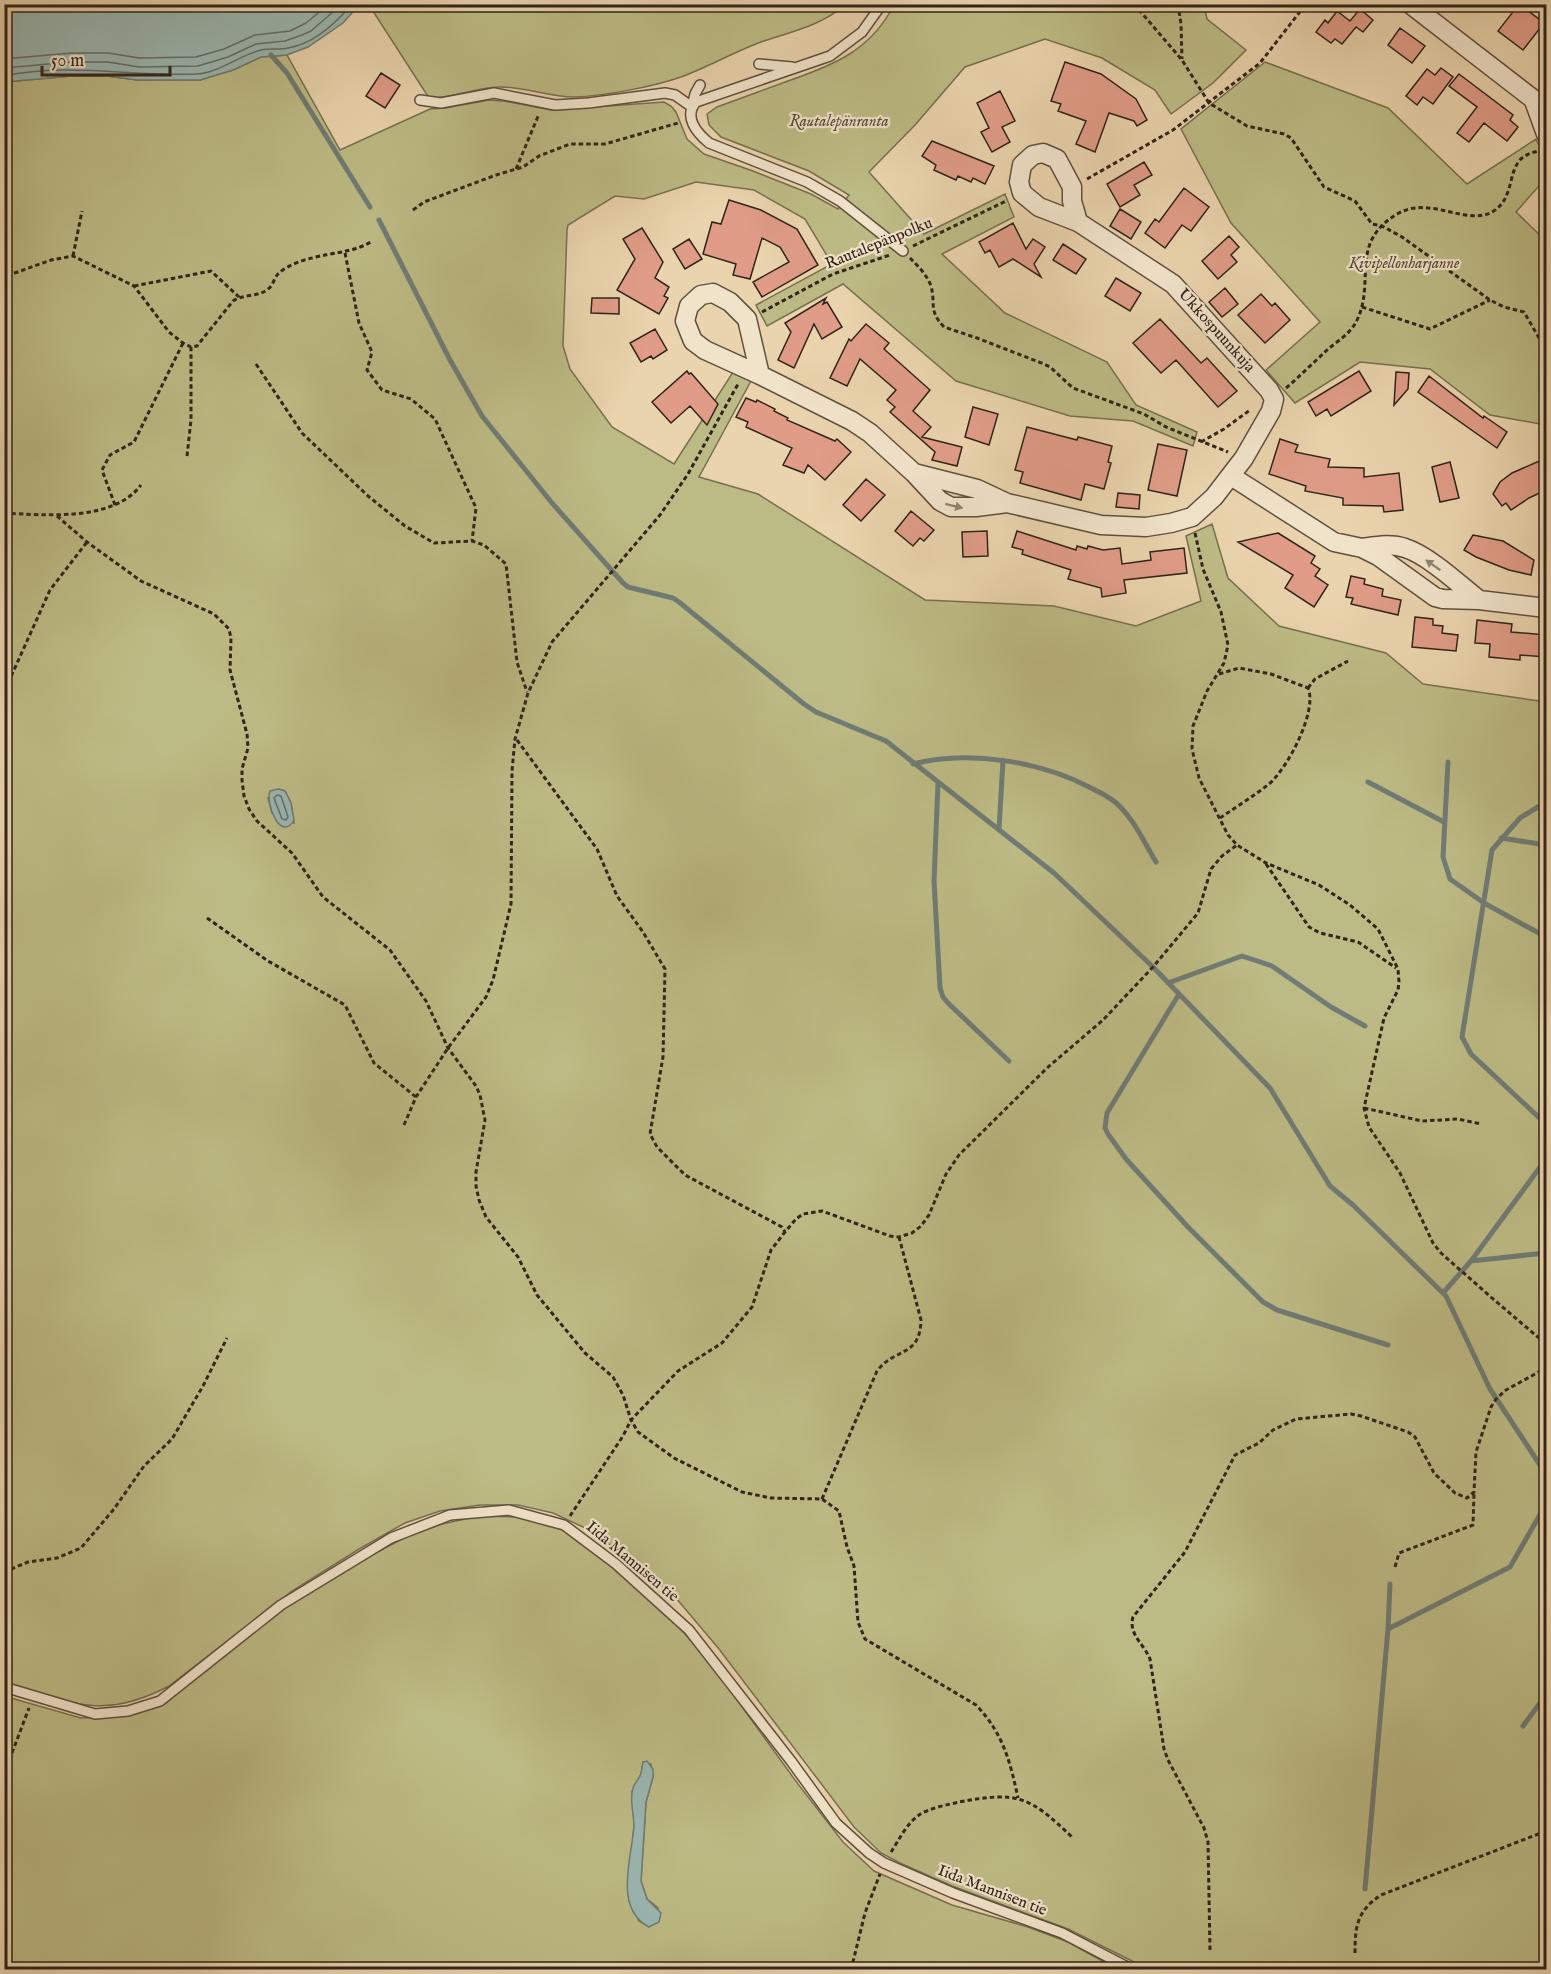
<svg xmlns="http://www.w3.org/2000/svg" width="1551" height="1974" font-family="'IM FELL English',serif">
<style>
.green{fill:#bdbb85;stroke:#777050;stroke-width:1.5;fill-rule:evenodd}
.water{fill:#9ab7b2;stroke:#707c75;stroke-width:1.5}
.lines{fill:none;stroke-linecap:round;stroke-linejoin:round}
.shore{stroke:#666e66;stroke-width:1.5}
.stream{stroke:#707c75;stroke-width:5}
.building{fill:#e09c87;stroke:#31241a;stroke-width:1.5}
.lane-casing{stroke:#5f503f;stroke-width:12}
.street-casing{stroke:#5f503f;stroke-width:21}
.path{stroke:#31241a;stroke-width:3;stroke-dasharray:4.5 3;stroke-linecap:butt}
.lane{stroke:#f1e3ca;stroke-width:9}
.street{stroke:#f1e3ca;stroke-width:18}
.oneway{fill:#918472}
.labels{text-anchor:middle;dominant-baseline:central;stroke-width:4.5;stroke-linejoin:round;paint-order:stroke}
.park-label{font-size:16px;font-style:italic;fill:#544a35;stroke:#f1e3ca}
.street-label{font-size:16px;fill:#31241a;stroke:#f1e3ca}
</style>
<rect width="100%" height="100%" fill="#ead4ad"/>
<filter id="stains"><feTurbulence type="fractalNoise" baseFrequency=".00333" numOctaves="4"/><feColorMatrix values="0 0 0 0 .2 0 0 0 0 .09 0 0 0 0 .02 0 0 0 .5 -.17"/></filter>
<radialGradient id="worn" r=".72"><stop offset=".6" stop-color="#630" stop-opacity="0"/><stop offset="1" stop-color="#630" stop-opacity=".3"/></radialGradient>
<!-- green -->
<path class="green" d="M369,5H844C824,25 787,33 761,42C734,52 708,67 681,77C652,87 604,96 574,97C549,97 526,87 501,87C477,87 454,98 429,98Z
M894,5H1204L1207,19L1246,50L1213,83L1171,114L1155,90L1102,58L1045,39L965,67L915,125L869,172L924,234L1005,194L1014,217L942,254L1005,313L1107,362L1136,405L1197,432L1193,446L1133,421L1070,416L956,381L843,284L767,326L756,305L832,264L805,219L754,190L696,182L644,199L615,196L568,225L567,230L563,346L570,369L612,427L674,464L735,369L752,379L699,477L758,494L925,600L1054,606L1136,626L1201,601L1186,536L1212,524L1228,578L1279,626L1386,653L1423,684L1546,702V1969H1148L1068,1929L952,1886L902,1864L881,1853L854,1827L719,1649L676,1598L631,1559L585,1528L553,1513L518,1505H480L440,1511L405,1523L359,1549L292,1591L169,1686C103,1721 71,1703 5,1682L4,796C9,789 13,778 4,773L5,82L71,76H107L137,80H200L233,70L261,57L287,55L340,150L430,109L445,108L489,100L504,101L551,110L664,102L671,106L676,112L687,139L704,154L753,171L811,194L838,209L849,195L809,171L721,137L709,125L707,114L717,107C741,98 764,90 788,81C834,65 870,51 894,5ZM278,789L285,791L291,803L294,823L272,813L268,798Z
M1265,62L1388,108L1467,184L1536,139L1546,162V178L1516,212L1546,241V425L1490,415L1430,369L1360,362L1295,403L1266,370L1320,322L1231,223L1181,129Z
M479,1516L516,1517L548,1523L575,1536L662,1608L708,1660L798,1784L843,1842L874,1871L952,1905L1028,1927L1068,1942L1117,1969H5L4,1696L81,1718L108,1717L150,1708L296,1599L364,1559L408,1536L442,1524ZM643,1762L651,1764L653,1777L646,1802L641,1881L647,1899L658,1908L659,1921L649,1927L639,1921L629,1901L634,1823L632,1792L641,1774Z"/>
<!-- water -->
<path class="water" d="M4,5L5,4L359,5L343,23L308,47L287,55L261,57L233,70L200,80H137L107,76H71L5,82Z
M278,789L285,791L291,803L294,820C281,843 265,804 270,791Z
M647,1761L653,1769V1777L646,1802L641,1881L647,1899L661,1913L659,1922L649,1927C613,1908 632,1857 634,1826C634,1814 629,1799 633,1788C634,1784 638,1780 640,1776C642,1772 642,1767 643,1762Z"/>
<g class="lines">
<!-- shore -->
<path class="shore" d="M4,59L71,53H108L139,58L196,57L224,49L255,35L290,31L306,23L329,4
M4,68L71,62H108L139,67L198,66L228,57L256,44L285,41L302,35L311,31L342,4
M4,76C68,62 133,77 197,74C218,73 240,55 261,50C270,48 279,50 288,48C313,44 336,23 352,4
M277,795L281,796L288,817L286,820L282,819L274,798Z"/>
<!-- stream -->
<path class="stream" d="M271,55L287,73L370,207
M379,220L450,360L482,416L552,503L623,583L628,587L673,598L679,602L804,704L816,712L886,741L1054,873L1153,967L1270,1088L1330,1186L1353,1205L1446,1296L1490,1389L1546,1474
M1448,762L1443,857L1450,879L1484,903L1546,937
M913,764C969,750 1040,761 1091,788C1099,792 1108,796 1115,802C1133,817 1144,842 1156,862
M1368,782L1444,822
M938,783L934,881L940,988L943,997L948,1003L1009,1061
M1546,802L1520,818L1492,850L1462,1037L1471,1054L1546,1124
M999,830L1003,760
M1501,838L1546,845
M1168,983L1242,956L1272,966L1331,1007L1365,1026
M1179,994L1107,1113L1105,1128L1108,1134L1126,1159L1188,1227L1263,1302L1277,1310L1388,1345
M1471,1261L1546,1253
M1443,1293L1471,1261L1546,1159
M1388,1629L1390,1584
M1523,1726L1546,1695
M1365,1889L1388,1629L1510,1567L1546,1504"/>
</g>
<!-- building -->
<path class="building" d="M1519,4L1544,23L1523,50L1498,31Z
M1360,9L1373,20L1363,32L1356,27L1342,44L1335,39L1331,43L1316,32L1325,20L1328,23L1337,11L1350,21Z
M1400,28L1425,46L1412,63L1388,45Z
M1065,62L1101,74L1136,99L1147,120L1137,126L1134,121L1109,113L1095,152L1076,144L1086,121L1058,111L1061,104L1051,101Z
M1441,68L1453,77L1433,104L1423,97L1417,105L1406,96L1427,69L1435,75Z
M381,73L400,85L385,108L366,96Z
M1459,74L1513,115L1510,120L1518,127L1507,141L1484,123L1469,142L1457,133L1477,107L1449,86Z
M1000,91L1015,121L1002,127L1010,142L992,152L981,132L989,128L977,103Z
M932,141L994,166L985,184L973,178L971,182L958,176L956,180L934,170L936,165L922,156Z
M1144,162L1152,175L1134,185L1140,195L1120,207L1107,184Z
M1184,188L1209,207L1191,231L1182,225L1165,248L1145,233L1155,219L1159,222Z
M729,200L761,210L797,229L818,265L762,297L753,282L789,262L780,247L762,238L750,279L733,275L736,264L703,254L712,222L721,224Z
M1120,209L1141,222L1131,239L1110,226Z
M1013,223L1026,249L1033,239L1045,247L1034,264L1041,277L1013,259L999,267L990,250L985,253L979,242Z
M642,228L663,262L655,278L669,287L664,296L668,298L659,314L617,290L635,259L623,239Z
M1229,236L1239,247L1231,255L1237,262L1218,279L1202,261Z
M689,239L702,259L685,269L673,249Z
M1063,244L1086,259L1076,274L1053,260Z
M1116,278L1141,293L1130,311L1105,296Z
M1225,288L1238,304L1222,317L1209,302Z
M1261,294L1272,306L1275,303L1290,320L1265,343L1238,315Z
M592,298H619V314L591,313Z
M826,298L823,304L827,302L842,327L822,339L814,324L794,368L778,360L791,332L785,323Z
M1160,319L1201,363L1207,358L1237,391L1218,407L1176,360L1161,373L1133,343Z
M866,324L889,343L884,349L930,390L913,411L931,427L922,437L962,447L957,466L932,460L935,452L890,412L895,407L887,400L896,390L860,359L847,386L830,378L849,339L851,341Z
M655,329L667,350L653,359L651,356L641,362L630,343Z
M687,371L689,374L691,373L718,404L707,425L690,406L671,423L652,402Z
M1359,371L1371,391L1331,416L1327,409L1316,416L1308,402Z
M1396,372L1409,373L1408,389L1394,405Z
M1429,376L1483,418L1484,416L1507,432L1497,448L1418,392Z
M746,398L756,402L757,400L775,409L774,411L788,418L787,420L835,441L837,439L851,452L825,480L808,465L804,473L783,465L792,448L746,427L748,422L736,417Z
M973,407L998,414L989,445L965,437Z
M1027,427L1077,440L1078,437L1112,446L1108,462L1111,463L1104,489L1085,484L1081,500L1020,483L1023,472L1015,470Z
M1280,439L1298,445L1295,452L1330,459L1328,467L1364,468V477L1399,473L1403,510L1384,512L1383,506L1343,505V498L1305,491L1306,486L1269,474Z
M1158,444L1187,450L1177,496L1148,490Z
M1546,460V490L1529,498L1511,510L1506,503L1502,506L1493,494L1500,482L1512,473L1537,462Z
M1450,462L1459,498L1440,502L1432,467Z
M866,479L885,495L861,521L843,505Z
M1118,493L1140,495L1139,509L1116,507Z
M911,511L934,530L924,541L920,538L913,546L895,531Z
M987,531L988,556L963,557L962,532Z
M1017,531L1076,550L1077,546L1087,549L1088,546L1103,550L1120,548L1122,564L1151,560L1150,552L1184,548L1187,573L1124,580L1126,593L1102,597L1101,588L1068,579L1071,570L1022,554L1023,550L1012,547Z
M1278,533L1315,556L1311,563L1320,569L1315,576L1328,585L1314,607L1285,588L1293,575L1238,542Z
M1473,535L1503,541L1534,560L1531,575L1509,570L1476,557L1464,550Z
M1351,576L1365,579L1364,584L1383,589L1382,596L1401,600L1398,615L1351,604L1353,598L1346,597Z
M1415,617L1433,619V625L1443,626L1442,633L1458,635L1456,651L1412,647Z
M1477,620L1512,624L1511,632L1546,635V657L1520,655V660L1489,657L1490,644L1475,643Z"/>
<g class="lines">
<defs>
<path id="lane" d="M882,4L862,32L830,56L696,102C683,117 697,133 709,143L807,182L840,201L903,251
M759,64L792,67
M420,100L441,103L494,93L555,105L588,103L665,93L675,95L692,107L695,94L700,85
M4,1687L95,1714L128,1711L160,1701L281,1605L391,1538L450,1515L509,1510L564,1525L616,1564L689,1630L791,1761L836,1823L869,1853L884,1863L953,1893L1062,1933L1133,1970"/>
<path id="street" d="M1410,4L1546,109
M1534,101L1546,134
M760,375L705,350L693,341L685,321L689,306L701,295L713,293L730,302L747,319L760,375L852,421L870,433L914,473L940,501L951,507H976L1007,503
M914,473L977,489L1007,503L1101,525L1146,527L1171,523L1192,517L1214,497L1244,458L1271,411L1274,399L1269,390L1173,284L1078,222L1039,207L1022,193L1019,182L1022,165L1033,155L1043,153L1057,159L1072,187V201L1078,222
M1231,476L1334,542L1362,548L1378,556L1435,597L1443,599L1479,600L1546,608
M1362,548C1376,546 1391,543 1405,548C1428,555 1460,585 1479,600"/>
</defs>
<!-- lane casing -->
<use href="#lane" class="lane-casing"/>
<!-- street casing -->
<use href="#street" class="street-casing"/>
<!-- path -->
<path class="path" d="M1134,4L1182,60L1209,103L1247,126L1284,134L1291,138L1324,187L1355,201L1372,224L1382,226L1402,237L1490,300L1504,307L1524,312L1546,350
M1178,4L1181,24L1182,59
M516,169L539,114
M1087,179L1173,130L1260,63L1306,4
M413,210L424,202L496,175L523,167L539,156L570,144H605L678,123
M913,246L1006,201
M345,253L359,323L372,352L367,370L382,390L411,399L435,419L476,508L472,541
M73,256L82,211
M910,258C918,266 927,275 931,286C936,305 928,310 944,327L977,338L1044,364L1050,367L1073,388L1144,414L1166,427L1228,452
M4,284L12,274L51,260L73,256L134,286L169,332L183,343L191,347L197,346L233,301C243,294 259,297 268,289C273,286 274,278 278,274C286,266 302,260 312,258C334,252 351,253 371,242
M134,286L211,271L239,297
M1362,307L1430,329L1490,300
M762,312L833,274L890,255
M256,364L302,433L368,496L405,526L434,543L472,541L484,545L506,564L517,662L527,692
M1286,388C1300,376 1313,363 1326,351C1336,342 1350,334 1356,322C1377,283 1347,242 1399,213C1430,196 1467,226 1492,212C1515,199 1507,171 1522,158C1527,154 1533,152 1539,151
M1201,442L1224,429L1250,410
M187,456L191,420V347
M115,505L102,470L110,455L134,442L183,343
M4,513C45,515 113,522 141,485
M57,516L87,542L141,581L214,614L229,629L231,638L230,670L247,734L248,748L242,769V780L244,796L249,809L257,821L292,853L323,897L390,950L426,1001L448,1048L476,1086L480,1095L485,1120L476,1172V1186L479,1200L486,1217L518,1257L537,1295L585,1353L613,1377L623,1395L631,1420L638,1432L674,1458L742,1492L771,1498L822,1499L839,1511L847,1547L854,1566L858,1622L865,1639L976,1705C1003,1733 1010,1761 1018,1798
M1195,533L1203,569L1221,612L1228,645L1224,663L1207,691L1193,726L1192,749L1199,778L1228,835L1237,845L1266,863L1319,885L1350,905L1378,929L1398,969L1399,982L1398,990L1384,1018L1364,1108L1369,1127L1400,1173L1433,1243L1441,1253L1492,1298L1546,1344
M1219,674L1239,668L1271,674L1308,688
M1308,688L1315,679L1348,661
M517,740L597,849L617,896L643,932L665,969L663,1057L650,1134L657,1147L685,1175L782,1227L785,1232
M4,773L9,681L50,590L87,542
M1220,818C1236,807 1254,796 1269,784C1287,769 1318,711 1308,688
M1266,864L1309,927L1320,933L1358,942L1396,968
M207,918L268,961L345,1005L374,1063L416,1097
M1364,1108L1422,1121L1458,1119L1481,1124
M404,1125L416,1097L448,1048L486,997L493,980L511,904L512,771L515,739L528,693L552,642L660,515L688,474L738,384
M4,1187L9,1176
M822,1499L877,1371C895,1347 920,1358 921,1320L899,1237
M570,1516L623,1436L631,1420L678,1371L722,1343L752,1307L771,1250L785,1232L796,1219L803,1214L822,1211L890,1236L899,1237L912,1233L921,1226L929,1215L946,1174L959,1155L1047,1068L1103,1020L1153,967L1198,913L1211,869L1222,856L1237,845
M1395,1567L1399,1553L1473,1525L1474,1494
M4,1572L28,1562L57,1558L81,1548L114,1509L144,1466L172,1439L203,1386L227,1338
M4,1774L29,1708
M891,1852C899,1840 907,1823 919,1815C929,1808 947,1805 959,1802C1018,1791 1029,1796 1072,1837
M1210,1950L1208,1842L1204,1828L1168,1760L1164,1749L1150,1659C1144,1644 1128,1634 1133,1617L1185,1552L1235,1455L1259,1443L1273,1430L1296,1419L1351,1414L1361,1416L1408,1432L1415,1437L1434,1473L1455,1493L1467,1498L1474,1492L1476,1452L1491,1407L1496,1399L1506,1390L1546,1368
M1355,1953C1355,1926 1357,1911 1381,1895L1546,1831
M851,1970L865,1913L880,1874"/>
<!-- lane -->
<use href="#lane" class="lane"/>
<!-- street -->
<use href="#street" class="street"/>
</g>
<!-- one-way arrows -->
<defs><path id="oneway-solid" d="M-6-.8H1V-3.2L6.5 0L1 3.2V.8H-6Z" transform="scale(1.5)"/></defs>
<g class="oneway">
<use href="#oneway-solid" transform="translate(954 506) rotate(14)"/>
<use href="#oneway-solid" transform="translate(1433 565) rotate(-145)"/>
</g>
<g class="labels">
<!-- park labels -->
<g class="park-label">
<text x="839" y="122">Rautalepänranta</text>
<text x="1404" y="264">Kivipellonharjanne</text>
</g>
<!-- street labels -->
<g class="street-label">
<text transform="translate(879 244) rotate(-22)">Rautalepänpolku</text>
<text transform="translate(1216 331) rotate(48)">Ukkospuunkuja</text>
<text transform="translate(632 1562) rotate(40)">Iida Mannisen tie</text>
<text transform="translate(992 1891) rotate(21)">Iida Mannisen tie</text>
</g>
</g>
<!-- margin -->
<rect width="1551" height="1974" fill="none" stroke="#ead4ad" stroke-width="24"/>
<rect x="6" y="6" width="1539" height="1962" fill="none" stroke="#31241a" stroke-width="3"/>
<rect x="12" y="12" width="1527" height="1950" fill="none" stroke="#31241a" stroke-width="1.5"/>
<!-- scale -->
<path d="M42 66v9h128v-9" fill="none" stroke="#31241a" stroke-width="3"/>
<text x="51" y="66" font-size="18" fill="#31241a" stroke="#f1e3ca" stroke-width="4.5" paint-order="stroke">50 m</text>
<rect width="100%" height="100%" filter="url(#stains)"/>
<rect width="100%" height="100%" fill="url(#worn)"/>
</svg>
